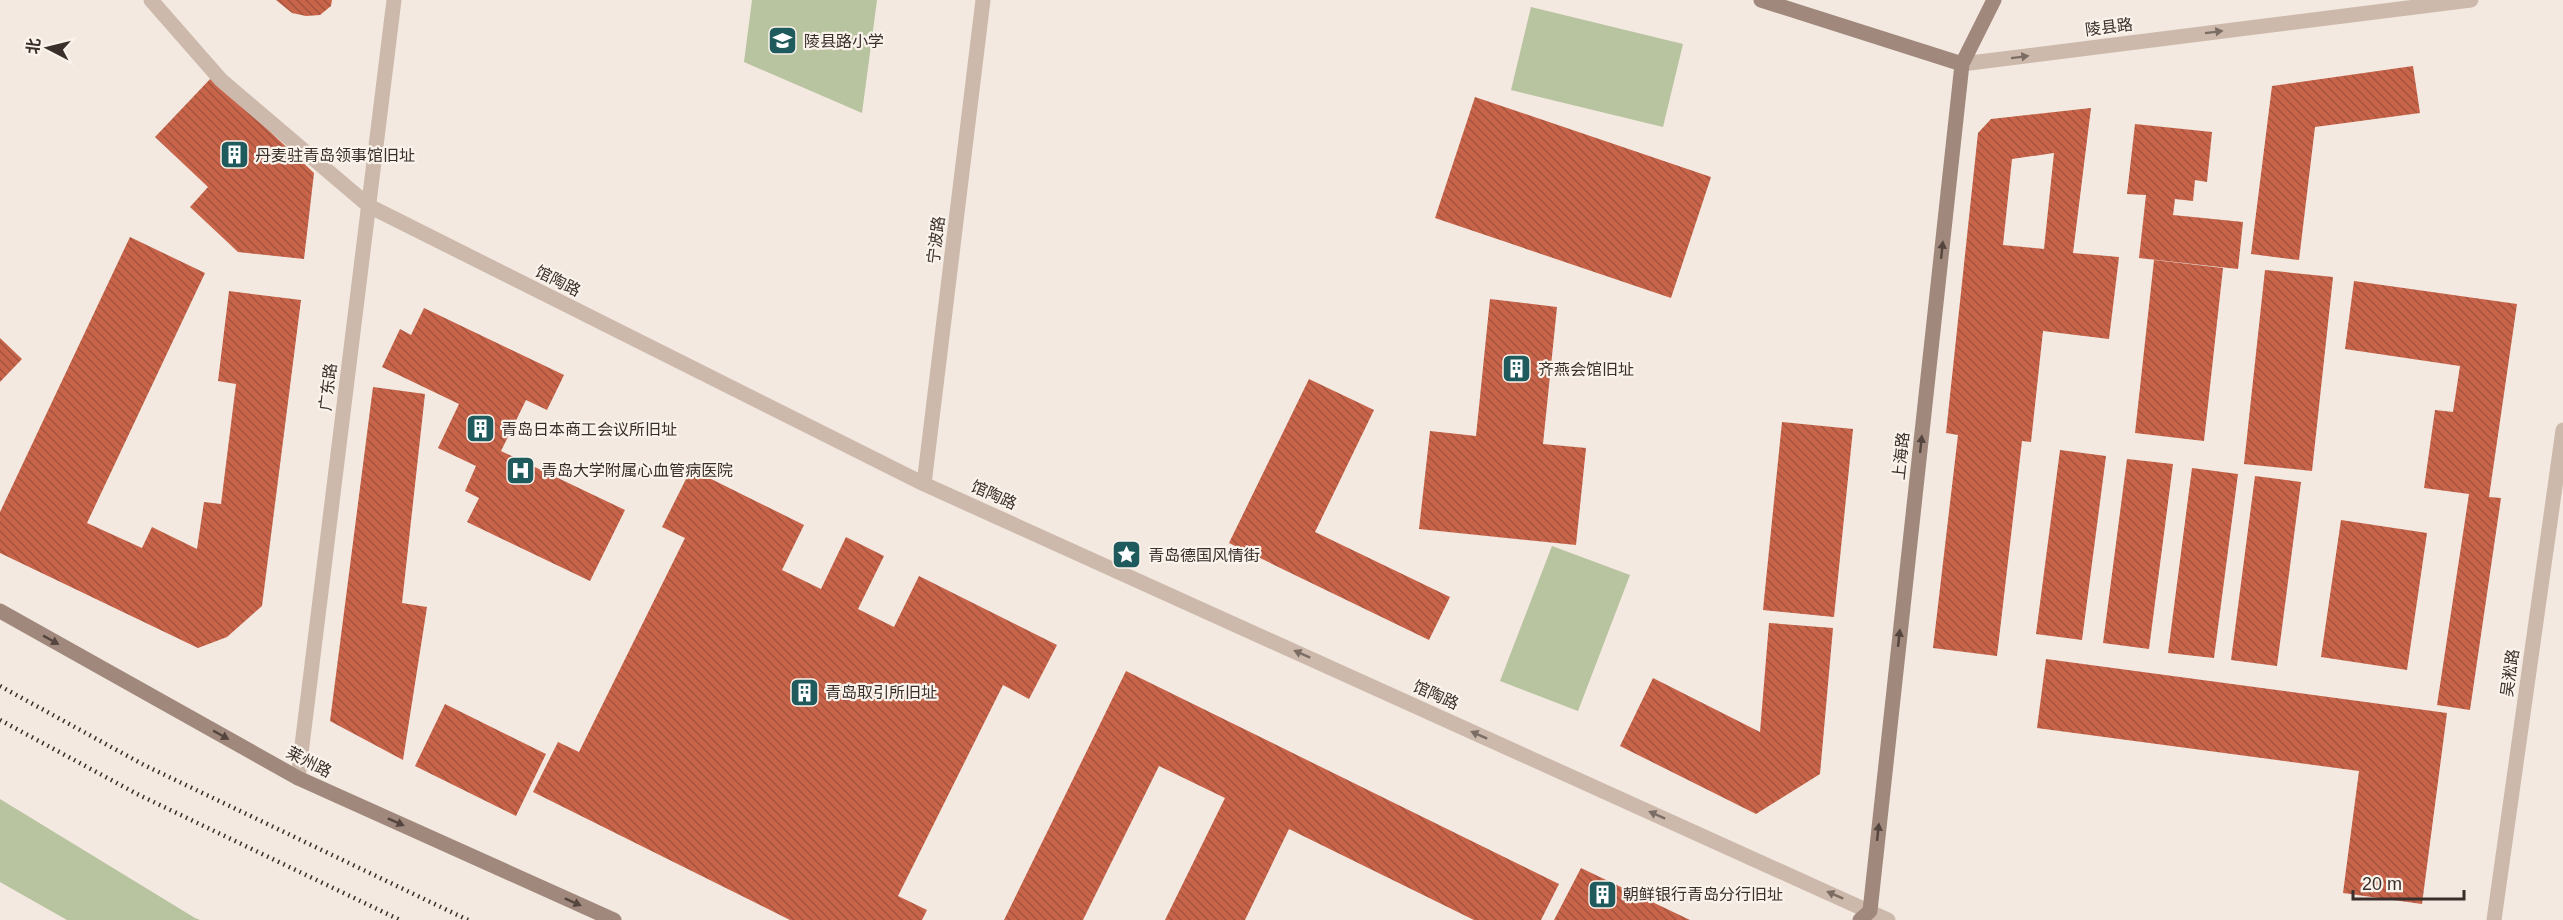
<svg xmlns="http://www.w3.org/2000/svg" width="2563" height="920" font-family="Helvetica,'Noto Sans SC',sans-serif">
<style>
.green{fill:#b8c39f}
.building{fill:url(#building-back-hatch);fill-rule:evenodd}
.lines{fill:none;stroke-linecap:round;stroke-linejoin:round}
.street{stroke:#ccb9ab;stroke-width:15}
.secondary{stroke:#a0887c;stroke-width:15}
.rail{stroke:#3a2f2a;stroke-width:4.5;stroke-dasharray:1.5 4.5;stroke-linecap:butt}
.oneway{fill:#7c6d64}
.oneway2{fill:#54453e}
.labels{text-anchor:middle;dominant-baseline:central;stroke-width:4.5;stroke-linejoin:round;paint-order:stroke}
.street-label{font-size:16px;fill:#3a2f2a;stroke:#faf3ec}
.poi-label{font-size:16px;fill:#3a2f2a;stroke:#faf3ec;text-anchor:start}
</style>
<defs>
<pattern id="building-back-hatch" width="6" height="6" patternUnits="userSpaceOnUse" patternTransform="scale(1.5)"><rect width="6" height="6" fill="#c7644a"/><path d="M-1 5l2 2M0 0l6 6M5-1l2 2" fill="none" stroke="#a3533e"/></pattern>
</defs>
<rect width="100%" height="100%" fill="#f3e9e0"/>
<!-- green -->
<path class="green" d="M752,0H877L862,113L744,62Z
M1531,7L1683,44L1663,127L1511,90Z
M1552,546L1630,575L1578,711L1500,681Z
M0,799L195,918L200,920H67L0,882Z"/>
<!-- building -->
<path class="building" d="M276,0H332L331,6L320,15L306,16L292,13Z
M2413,66L2420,113L2315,127L2299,260L2251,254L2272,86Z
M212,77L314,173L304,259L238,252L190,207L208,187L155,137Z
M1475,97L1711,177L1671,298L1435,218Z
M2091,108L2073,253L2119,257L2109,339L2043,331L2031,442L2022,441L1997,656L1933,648L1958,435L1946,433L1978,133L1991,119ZM2054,153L2044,249L2003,245L2012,159Z
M2135,124L2212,132L2207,182L2195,180L2193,201L2175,199L2173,215L2243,222L2238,269L2139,258L2146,195L2127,194Z
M130,237L205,273L87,523L142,548L152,527L197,549L204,502L221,504L236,384L218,381L229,291L301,300L262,606L227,637L198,648L0,553V512Z
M2154,260L2223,268L2204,441L2135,433Z
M2265,270L2333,277L2312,471L2244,464Z
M2354,281L2517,304L2489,497L2501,498L2470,710L2437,705L2469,494L2424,488L2435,410L2453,412L2460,366L2345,349Z
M1490,299L1557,307L1543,444L1586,448L1576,545L1419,529L1430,431L1476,436Z
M424,308L564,375L547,410L526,400L501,451L625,510L590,581L467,522L479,498L465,491L476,466L438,448L459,404L382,367L400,329L411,335Z
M0,338L22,359L0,382Z
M1309,379L1374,410L1315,532L1450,597L1429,640L1229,543Z
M373,387L425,394L402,603L427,607L403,760L330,721Z
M1782,422L1853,429L1834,617L1763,610Z
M2060,450L2106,456L2082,640L2036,634Z
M2127,459L2173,464L2149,649L2103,643Z
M2192,468L2238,474L2214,658L2168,653Z
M691,469L804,525L782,570L821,589L846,537L884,556L858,609L894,627L919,576L1057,645L1029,699L1003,685L898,896L927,910L922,920H790L533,792L558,742L579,752L685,538L662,527Z
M2255,476L2301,482L2277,666L2231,660Z
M2341,520L2427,533L2407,670L2321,657Z
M1769,623L1833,628L1820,774L1756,814L1620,746L1653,678L1760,732Z
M2046,659L2447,713L2422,904L2343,893L2359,771L2037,728Z
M1126,671L1559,884L1541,920H1474L1289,829L1245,920H1165L1225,798L1159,766L1083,920H1004Z
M445,704L546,754L516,816L415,766Z
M1581,868L1690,920H1554Z"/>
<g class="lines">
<!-- street -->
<path class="street" d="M151,0L221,80L369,206L924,484L1888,920
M1962,64L2471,0
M924,484L983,0
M298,778L394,0
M2494,920L2563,430"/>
<!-- secondary -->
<path class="secondary" d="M1761,0L1962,64
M0,611L298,778L614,920
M1860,920L1870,911L1962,64L1994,0"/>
<!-- rail -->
<path class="rail" d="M0,686L144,765L468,920
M0,720L139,795L400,920"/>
</g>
<!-- one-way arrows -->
<defs><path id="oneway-solid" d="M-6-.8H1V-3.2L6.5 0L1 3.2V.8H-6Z" transform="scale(1.5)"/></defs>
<g class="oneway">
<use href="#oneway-solid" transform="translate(2214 32) rotate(-7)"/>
<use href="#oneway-solid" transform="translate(2020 57) rotate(-7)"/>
<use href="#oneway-solid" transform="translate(1302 654) rotate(-156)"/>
<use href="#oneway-solid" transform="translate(1479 735) rotate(-156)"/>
<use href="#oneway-solid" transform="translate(1657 815) rotate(-156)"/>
<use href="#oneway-solid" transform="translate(1835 895) rotate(-156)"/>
</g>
<g class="oneway2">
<use href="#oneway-solid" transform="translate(1942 250) rotate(-84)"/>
<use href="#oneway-solid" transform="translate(1921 444) rotate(-84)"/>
<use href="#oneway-solid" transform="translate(1899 638) rotate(-84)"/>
<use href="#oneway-solid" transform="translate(51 640) rotate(29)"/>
<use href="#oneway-solid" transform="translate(221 735) rotate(29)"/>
<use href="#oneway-solid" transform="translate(396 822) rotate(24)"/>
<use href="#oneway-solid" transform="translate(1878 832) rotate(-84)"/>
<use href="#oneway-solid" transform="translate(573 902) rotate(24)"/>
</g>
<!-- icons -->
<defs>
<symbol id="school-square" viewBox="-11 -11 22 22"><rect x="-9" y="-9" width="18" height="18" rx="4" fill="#1f5a5c" stroke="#faf3ec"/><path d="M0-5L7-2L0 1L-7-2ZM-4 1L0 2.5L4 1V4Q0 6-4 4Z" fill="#fff"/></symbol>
<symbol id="building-square" viewBox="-11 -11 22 22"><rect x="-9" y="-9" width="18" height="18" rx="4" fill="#1f5a5c" stroke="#faf3ec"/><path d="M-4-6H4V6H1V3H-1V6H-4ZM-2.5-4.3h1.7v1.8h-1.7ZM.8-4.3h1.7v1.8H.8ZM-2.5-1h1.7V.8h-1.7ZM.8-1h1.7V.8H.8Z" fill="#fff"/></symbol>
<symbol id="hospital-square" viewBox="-11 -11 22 22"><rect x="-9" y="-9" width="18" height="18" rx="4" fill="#1f5a5c" stroke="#faf3ec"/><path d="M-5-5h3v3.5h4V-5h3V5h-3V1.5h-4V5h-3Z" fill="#fff"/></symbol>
<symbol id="sight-square" viewBox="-11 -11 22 22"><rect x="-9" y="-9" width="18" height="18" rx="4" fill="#1f5a5c" stroke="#faf3ec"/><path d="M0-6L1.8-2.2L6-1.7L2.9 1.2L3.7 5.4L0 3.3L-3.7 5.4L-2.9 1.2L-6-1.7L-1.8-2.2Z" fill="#fff"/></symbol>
</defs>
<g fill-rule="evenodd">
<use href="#school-square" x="766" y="24" width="33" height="33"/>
<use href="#building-square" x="218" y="138" width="33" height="33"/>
<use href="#building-square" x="1500" y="352" width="33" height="33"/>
<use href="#building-square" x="464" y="412" width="33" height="33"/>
<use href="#hospital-square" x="504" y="454" width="33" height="33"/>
<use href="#sight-square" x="1110" y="538" width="33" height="33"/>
<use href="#building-square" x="788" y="676" width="33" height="33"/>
<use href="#building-square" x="1586" y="878" width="33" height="33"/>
</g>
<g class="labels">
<!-- street labels -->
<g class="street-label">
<text transform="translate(2109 27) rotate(-7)">陵县路</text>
<text transform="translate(936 240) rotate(-83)">宁波路</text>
<text transform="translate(558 281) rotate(27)">馆陶路</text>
<text transform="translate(328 387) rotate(-83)">广东路</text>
<text transform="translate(1901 456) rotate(-84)">上海路</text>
<text transform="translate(994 495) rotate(24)">馆陶路</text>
<text transform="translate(2510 673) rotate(-82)">吴淞路</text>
<text transform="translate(1436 695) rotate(24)">馆陶路</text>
<text transform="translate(309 762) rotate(27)">莱州路</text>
</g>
<!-- poi labels -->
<g class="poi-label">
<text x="804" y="41">陵县路小学</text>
<text x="255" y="155">丹麦驻青岛领事馆旧址</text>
<text x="1538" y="369">齐燕会馆旧址</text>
<text x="501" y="429">青岛日本商工会议所旧址</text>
<text x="541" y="470">青岛大学附属心血管病医院</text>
<text x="1148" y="555">青岛德国风情街</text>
<text x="825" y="692">青岛取引所旧址</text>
<text x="1623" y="894">朝鲜银行青岛分行旧址</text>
</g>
</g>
<!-- north arrow -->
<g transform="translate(48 48) rotate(277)" stroke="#faf3ec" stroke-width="4.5" paint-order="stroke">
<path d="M0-4.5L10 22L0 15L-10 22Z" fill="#3a2f2a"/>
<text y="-9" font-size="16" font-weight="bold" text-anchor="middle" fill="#3a2f2a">北</text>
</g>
<!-- scale -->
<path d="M2353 890v9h111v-9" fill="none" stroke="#3a2f2a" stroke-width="3"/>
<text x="2362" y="890" font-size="18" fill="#3a2f2a" stroke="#faf3ec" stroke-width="4.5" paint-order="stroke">20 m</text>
</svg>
